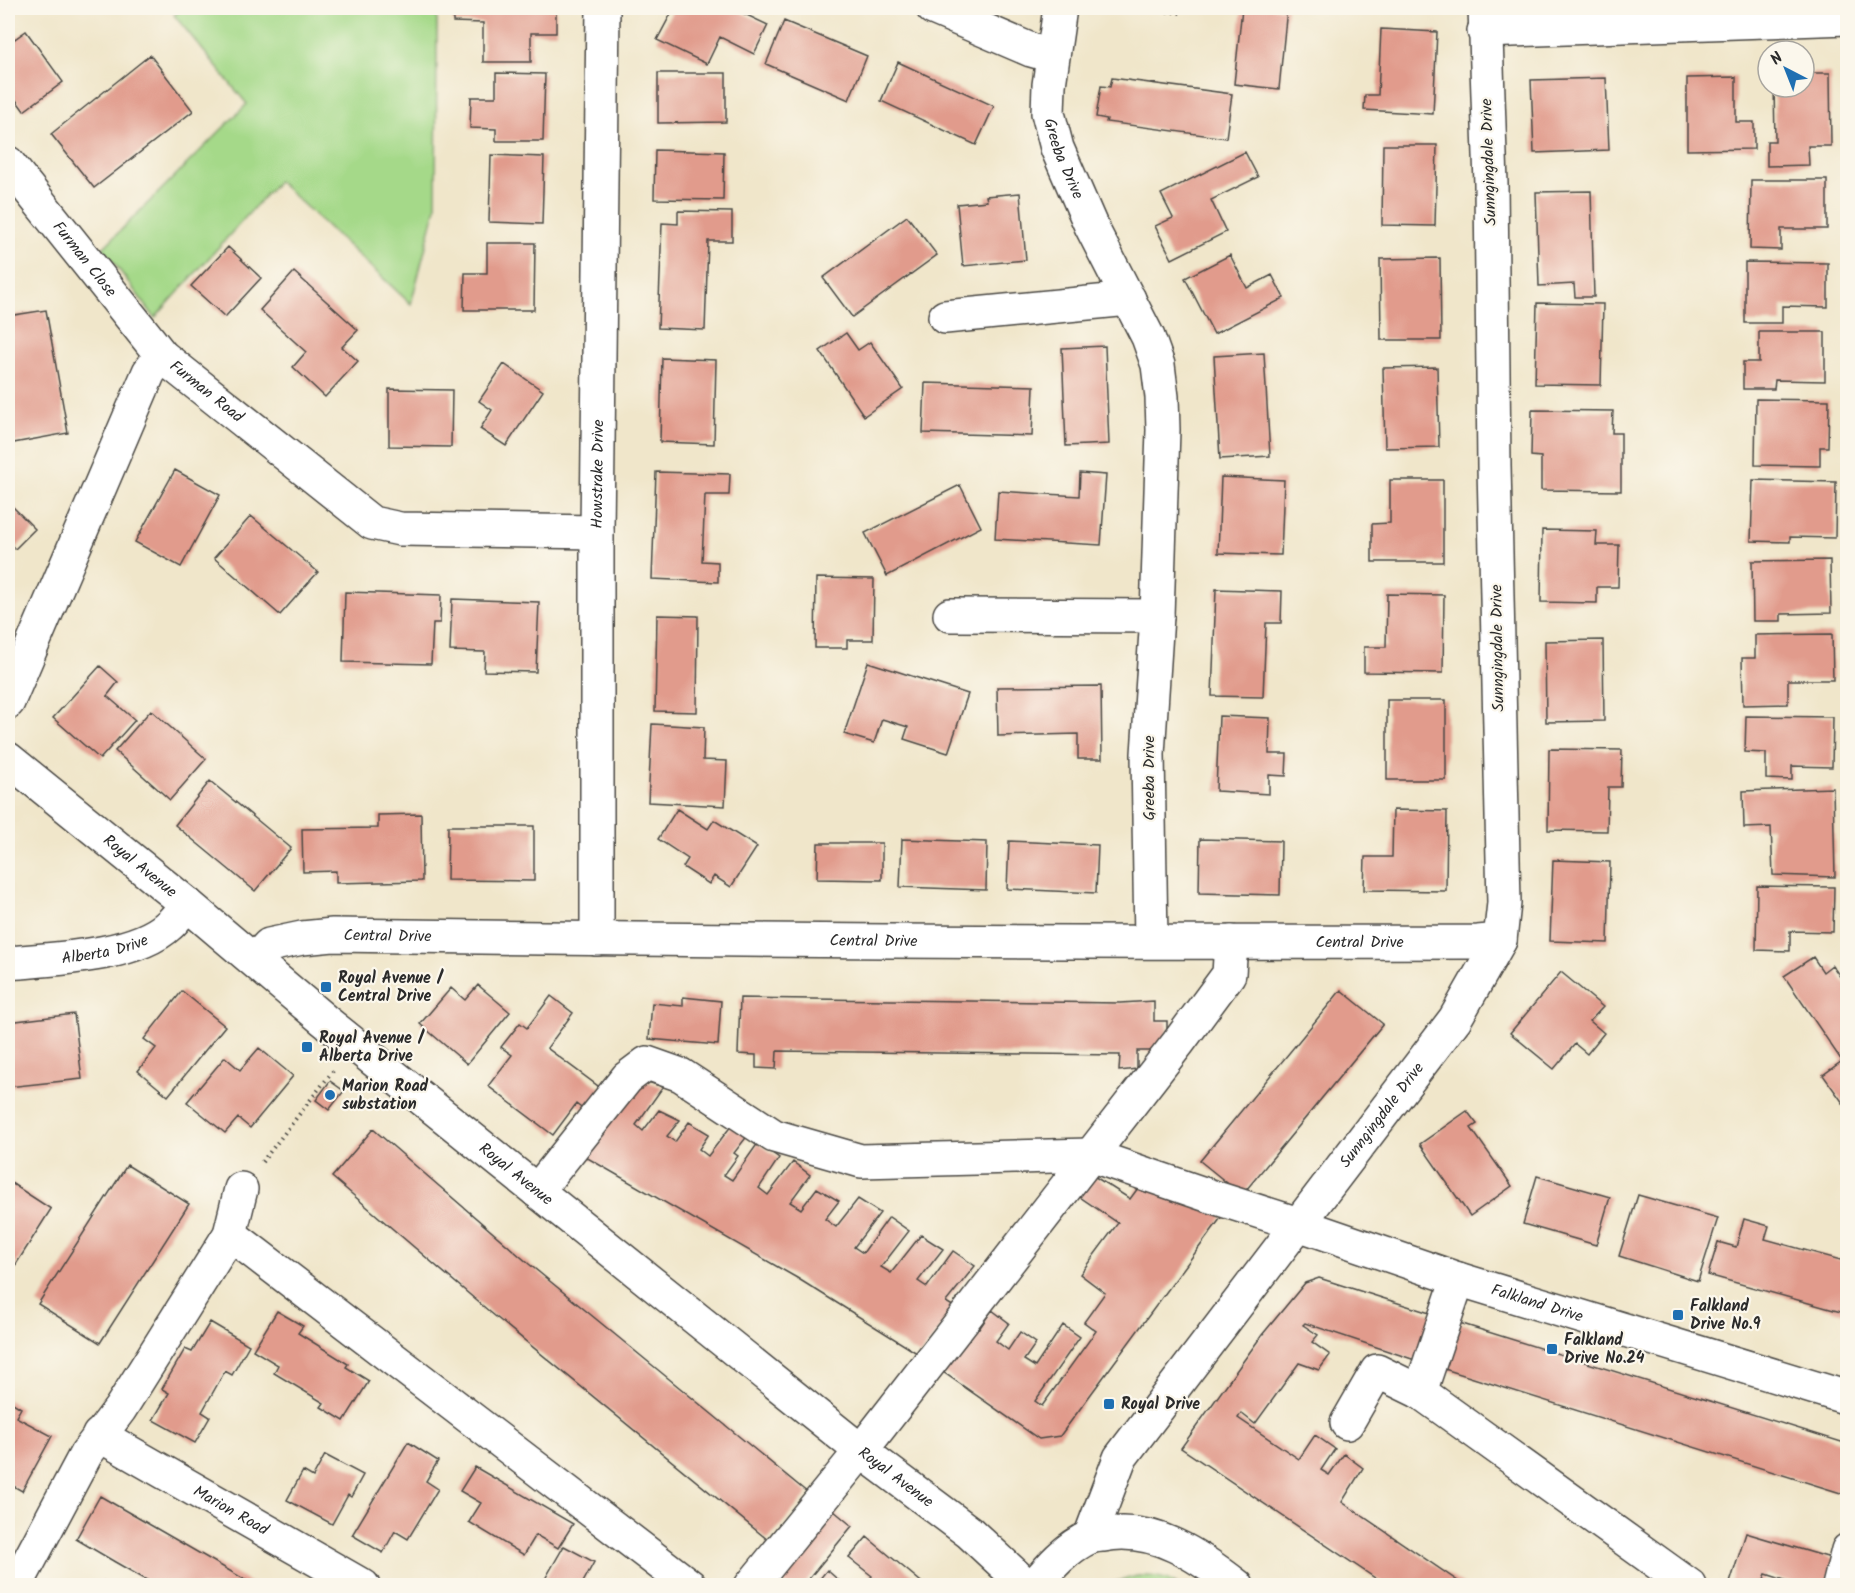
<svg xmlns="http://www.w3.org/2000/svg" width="1855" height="1593" font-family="Kalam,sans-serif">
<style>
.green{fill:#a5d989;stroke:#68825a;stroke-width:1.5}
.building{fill:#e19b8c}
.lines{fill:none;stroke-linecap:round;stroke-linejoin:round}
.minor-casing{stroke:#494743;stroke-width:36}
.major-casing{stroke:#494743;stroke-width:36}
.path{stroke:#494743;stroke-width:4;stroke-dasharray:1.5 4.5;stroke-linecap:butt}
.minor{stroke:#fff;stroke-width:33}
.major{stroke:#fff;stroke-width:33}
.poi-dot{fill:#1f6fb2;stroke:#fbf7ec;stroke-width:2}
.labels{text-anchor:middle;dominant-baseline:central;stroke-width:4.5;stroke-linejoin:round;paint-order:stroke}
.street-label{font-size:16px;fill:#2b2b2b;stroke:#fbf7ec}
.poi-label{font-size:16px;font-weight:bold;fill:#2b2b2b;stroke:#fbf7ec;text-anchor:start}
</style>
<rect width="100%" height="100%" fill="#fbf7ec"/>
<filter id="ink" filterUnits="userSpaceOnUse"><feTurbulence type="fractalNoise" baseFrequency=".0167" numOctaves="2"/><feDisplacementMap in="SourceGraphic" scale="12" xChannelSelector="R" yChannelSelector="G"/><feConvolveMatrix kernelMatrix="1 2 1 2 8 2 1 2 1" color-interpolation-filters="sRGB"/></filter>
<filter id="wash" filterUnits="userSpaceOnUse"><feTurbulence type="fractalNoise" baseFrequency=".008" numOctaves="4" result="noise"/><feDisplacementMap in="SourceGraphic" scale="24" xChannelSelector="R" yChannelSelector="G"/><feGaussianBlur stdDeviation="1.35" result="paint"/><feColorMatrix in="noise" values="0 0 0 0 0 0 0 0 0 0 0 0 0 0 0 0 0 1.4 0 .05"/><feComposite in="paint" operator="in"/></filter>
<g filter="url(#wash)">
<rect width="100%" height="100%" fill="#f0e6ca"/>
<!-- green -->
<path class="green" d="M184,8H431L437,19L436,207L411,304L278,181L155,318L103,248L247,104L174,15Z
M1137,1576C1152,1576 1165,1576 1177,1585H1105Z"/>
<g id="blocks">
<!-- building -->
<path class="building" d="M453,8H556V33H531V62H483V23L453,22Z
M674,8H732L768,25L754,54L720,37L707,64L657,40Z
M1242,8H1287L1279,89L1234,84Z
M784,21L867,56L849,100L766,64Z
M1381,29L1437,32L1433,114L1364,110L1365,95H1378Z
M26,31L63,82L24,111L8,89V44Z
M150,55L193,111L94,188L51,134Z
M898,62L994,106L976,145L881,101Z
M496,73L545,74L543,141H496V129L470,128L471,97H496Z
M658,73H726V122L658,123Z
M1804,73H1830L1831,146H1808L1809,165L1767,166V141H1775L1774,87H1804Z
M1736,77V122H1754V149L1687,150V78Z
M1112,78L1232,94L1226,138L1106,122L1107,119L1096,117L1101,86L1110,87Z
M1606,78L1609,150L1534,153L1531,80Z
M1383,145H1437L1435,226L1382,225Z
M655,150L724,152L723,200L654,199Z
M1245,152L1258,177L1211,200L1226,232L1172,259L1155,226L1173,218L1161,194Z
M491,155L544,157L542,224L489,222Z
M1751,180H1827V229H1781V250L1750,249Z
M1591,191L1594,297H1575L1574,284L1539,286L1536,192Z
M1020,193L1026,260L963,266L957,204L987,201L986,196Z
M678,211L732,212V241H708L705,330L658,328L662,223L678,224Z
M907,216L937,255L852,317L823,278Z
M487,243H535L534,310H464L465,273H487Z
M228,247L261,278L225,317L191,286Z
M1230,255L1247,288L1272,275L1284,298L1214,334L1185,278Z
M1440,258L1441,340H1381L1380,259Z
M1745,262L1828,263V307L1782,306V323H1745Z
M294,272L358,330L342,347L358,361L325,397L293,367L306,352L260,310Z
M1537,303L1603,304L1601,385L1535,384Z
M46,310L68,433L8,444V316Z
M1759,332H1825V381L1775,380L1774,389H1743V362H1759Z
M846,333L858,350L870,342L903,389L864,416L820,351Z
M1105,346L1109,444L1066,446L1062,348Z
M1264,353L1270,456L1220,459L1214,356Z
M662,358L716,360L714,444L660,442Z
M504,364L543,391L506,446L480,429L492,410L479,401Z
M1437,367L1439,447L1385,448L1383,368Z
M925,383L1034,386L1032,436L923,433Z
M389,389L452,390L451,447L389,446Z
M1756,399L1829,400L1828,447H1820V466L1755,465Z
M1532,410L1613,411L1612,433H1621V491L1541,490V457L1531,456Z
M175,470L220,495L181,567L135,542Z
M656,472L730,474L729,495H705L702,561L718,562V582L652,579Z
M1080,473L1106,475L1101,545L995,539L998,491L1079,496Z
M1221,477L1284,480L1281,555L1218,553Z
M1390,480H1443V562H1372V524L1390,523Z
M1753,480L1836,482L1835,538L1790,537V542L1751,541Z
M960,485L981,527L887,576L865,533Z
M8,502L35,529L15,549L8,542Z
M251,516L318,572L280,615L214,558Z
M1542,530L1597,531L1596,545H1619L1618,587H1597V603L1541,602Z
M1830,560L1831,613L1781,614V621H1753L1752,561Z
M816,578L874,579L873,640H847V648H815Z
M1216,589L1282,591L1281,623H1266L1263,697L1212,696Z
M345,592L441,595L440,623H433L431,664L343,662Z
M1387,594L1444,595L1443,673L1364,672V647H1386Z
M452,599L539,602L536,672L484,671L485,652L450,651Z
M657,615L698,616L697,712L655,711Z
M1832,634L1833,680H1788V704L1743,705L1742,658H1755V635Z
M1603,640L1604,721L1546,722L1545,641Z
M868,662L968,694L948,753L904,739L908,727L882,719L874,743L844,734Z
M100,666L118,682L107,696L135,720L100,759L53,718Z
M1101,686L1102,759H1078V734L998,736L997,687Z
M1387,700H1446V780H1387Z
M151,710L206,759L170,800L115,751Z
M1219,716L1270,718L1269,754H1287L1286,776L1269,775V794L1216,791Z
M1746,716L1833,717L1832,767L1792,766V780L1766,779V753L1745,752Z
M652,724L704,727L703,760L727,761L725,806L648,802Z
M1549,749L1622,750L1621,787H1608L1607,831L1548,830Z
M210,781L291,848L255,891L175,825Z
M1833,788L1835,877L1773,875L1771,827L1744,828L1743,791Z
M677,809L708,829L714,820L757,847L731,887L714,876L709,884L683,867L688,859L658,839Z
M1393,810L1447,811L1446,891L1364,890L1365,857H1392Z
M421,814L422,881L336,883V871L303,872L302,829L378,828V815Z
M448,826H534V881L447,880Z
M902,839L987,842L986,890L900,887Z
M1200,839L1281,841L1280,895L1199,893Z
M1009,841L1098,845L1096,893L1007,889Z
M818,843H882V880L817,879Z
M1553,860L1610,862L1608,943L1550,941Z
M1757,886L1834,887L1833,932L1790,931V951L1756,950Z
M1813,957L1823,972L1832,965L1848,988V1110L1823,1075L1842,1061L1784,976Z
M1561,972L1603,1007L1590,1021L1604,1033L1587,1054L1575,1044L1554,1069L1510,1033Z
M478,985L510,1012L467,1064L420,1024L451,988L465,1000Z
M1341,990L1383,1024L1242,1195L1200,1161Z
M182,991L225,1026L168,1096L138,1071L156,1048L144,1039Z
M551,996L573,1013L547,1048L606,1092L589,1114L576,1104L553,1135L488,1086L512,1055L501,1047L520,1023L527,1028Z
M683,997L721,1001L718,1045L649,1039L652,1003L683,1006Z
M740,998L1120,1003L1154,1001V1021H1167V1045L1155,1046V1051H1137V1069L1119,1071L1120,1055L777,1051L776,1069L756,1068V1055L738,1054Z
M74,1014L82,1079L8,1087V1022Z
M259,1048L293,1076L250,1128L238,1118L225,1133L187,1102L225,1057L240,1070Z
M642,1080L663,1087L636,1125L643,1131L659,1110L680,1120L667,1136L675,1142L689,1122L709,1134L699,1149L708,1156L735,1121L752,1130L734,1153L738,1156L724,1175L732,1180L758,1143L779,1158L759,1188L768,1195L793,1162L810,1175L790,1202L801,1209L817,1188L839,1201L825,1219L836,1227L858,1199L880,1213L854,1247L863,1253L889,1217L909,1231L881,1267L891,1273L921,1235L943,1249L918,1281L927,1287L953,1251L975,1266L946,1302L956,1308L920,1355L797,1278L584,1156Z
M330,1081L344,1091L329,1110L316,1100Z
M1467,1111L1477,1124L1471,1128L1512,1186L1470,1216L1420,1144Z
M373,1129L529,1264L808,1493L768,1540L490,1312L332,1177Z
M127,1165L189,1204L100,1343L38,1304Z
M1089,1173L1130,1199L1141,1184L1223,1215L1060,1436L1039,1439L936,1367L969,1322L979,1329L992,1310L1009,1323L996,1341L1008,1350L1020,1332L1036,1343L1024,1360L1035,1367L1063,1325L1080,1337L1035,1401L1042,1406L1096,1331L1084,1322L1105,1293L1080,1274L1118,1223L1074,1193Z
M1537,1176L1610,1197L1596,1245L1523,1224Z
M8,1181L51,1209L8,1277Z
M1638,1195L1718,1218L1698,1281L1619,1256Z
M1744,1219L1769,1226L1765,1239L1848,1262V1314L1708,1275L1718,1242L1736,1247Z
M1319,1278L1436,1315L1421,1362L1305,1323L1303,1325L1318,1335L1312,1342L1330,1355L1319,1370L1299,1363L1255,1424L1241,1413L1238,1418L1299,1459L1315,1435L1335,1449L1321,1470L1329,1475L1344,1454L1363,1468L1342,1502L1465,1586H1387L1181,1448L1262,1335L1305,1283Z
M277,1311L303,1326L298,1333L348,1364L346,1367L369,1381L344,1421L321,1407L324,1403L274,1373L278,1365L253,1350Z
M1453,1321L1848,1444V1479L1844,1494L1438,1367Z
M210,1322L249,1345L232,1375L225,1371L202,1412L210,1417L195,1443L153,1420L169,1393L162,1389L185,1349L192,1352Z
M8,1400L21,1408L16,1417L52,1436L22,1491L8,1483Z
M408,1442L438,1461L426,1481L438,1489L408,1539L395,1531L383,1553L352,1535Z
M325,1455L363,1475L351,1497L348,1495L332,1524L287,1500L303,1471L313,1477Z
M475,1467L573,1524L558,1548L536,1535L524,1555L469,1522L481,1503L460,1491Z
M100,1496L140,1519L256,1586H157L115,1562L76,1539Z
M827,1505L852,1526L803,1586H788L772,1572Z
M1746,1533L1834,1559L1826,1586H1803L1766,1574L1761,1586H1729Z
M867,1537L926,1586H864L872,1576L849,1558Z
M564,1546L594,1562L581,1586H541Z
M827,1570L845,1586H814Z"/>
</g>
</g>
<g filter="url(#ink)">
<use href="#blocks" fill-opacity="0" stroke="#494743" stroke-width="1.5"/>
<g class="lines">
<defs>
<g id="minor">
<path d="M933,8L1031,50L1052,56"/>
<path id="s1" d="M1060,8L1049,85L1048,113L1057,148L1091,226L1148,337L1158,365L1162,397L1163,430L1157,616L1148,754L1151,941"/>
<path d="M1484,31L1848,18"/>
<path id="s2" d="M8,163L162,356L372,523L400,529L597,532"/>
<path d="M945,317L1129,299"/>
<path d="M950,615L1157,616"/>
<path d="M8,702L149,372L162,356"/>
<path id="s3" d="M597,939V532L603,8"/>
<path id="s4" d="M255,960L269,945L302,938L333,935C714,941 1096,943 1478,942L1500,940L1504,903L1494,466L1491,184L1485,8"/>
<path id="s5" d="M8,963C52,959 135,957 169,925C176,919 181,911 187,904"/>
<path d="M537,1191L627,1078L647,1063L681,1075L774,1136L861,1161L1090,1155L1207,1195L1298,1224"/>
<path d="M230,1234L690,1586"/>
<path d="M1458,1279L1420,1392L1690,1586"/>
<path d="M1347,1423L1377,1371L1420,1392"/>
<path id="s6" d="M99,1435L363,1586"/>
<path d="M20,1578L86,1454L120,1409L230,1234L241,1189"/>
<path d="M751,1586L861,1451L1178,1043L1229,974L1231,942"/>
<path d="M1839,1586L1848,1550"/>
</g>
<g id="major">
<path id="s7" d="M8,759L187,904L324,1020L537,1191L861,1451L969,1532L1027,1586"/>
<path id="s8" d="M1298,1224L1458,1279L1848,1398"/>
<path id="s9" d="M1090,1537L1120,1458L1455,1019L1500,940"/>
<path d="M1034,1586C1050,1567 1067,1547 1090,1537C1094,1536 1099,1535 1103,1535C1154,1525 1199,1556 1237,1586"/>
</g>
</defs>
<!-- minor casing -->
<use href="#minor" class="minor-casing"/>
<!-- major casing -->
<use href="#major" class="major-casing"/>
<!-- path -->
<path class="path" d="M1131,8L1182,13
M262,1162L333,1071
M104,1582L107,1577"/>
<!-- minor -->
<use href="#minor" class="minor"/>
<!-- major -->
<use href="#major" class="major"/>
</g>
</g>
<!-- markers -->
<g class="poi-dot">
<rect x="320" y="981" width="12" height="12" rx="3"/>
<rect x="301" y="1041" width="12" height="12" rx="3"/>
<circle cx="330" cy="1095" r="6"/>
<rect x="1672" y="1309" width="12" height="12" rx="3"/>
<rect x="1546" y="1343" width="12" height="12" rx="3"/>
<rect x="1103" y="1398" width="12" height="12" rx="3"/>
</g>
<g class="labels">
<!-- street labels -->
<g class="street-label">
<text stroke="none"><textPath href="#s1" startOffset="154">Greeba Drive</textPath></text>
<text transform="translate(1489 162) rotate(-92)">Sunngingdale Drive</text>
<text stroke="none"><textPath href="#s2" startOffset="123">Furman Close</textPath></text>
<text stroke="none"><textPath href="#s2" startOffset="304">Furman Road</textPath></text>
<text stroke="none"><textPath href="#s3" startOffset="465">Howstrake Drive</textPath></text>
<text transform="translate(1498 648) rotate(-91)">Sunngingdale Drive</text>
<text transform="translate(1149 778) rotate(-90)">Greeba Drive</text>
<text stroke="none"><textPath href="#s7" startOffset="170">Royal Avenue</textPath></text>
<text stroke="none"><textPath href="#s4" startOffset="140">Central Drive</textPath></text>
<text stroke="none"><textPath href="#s4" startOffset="626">Central Drive</textPath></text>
<text stroke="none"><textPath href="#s4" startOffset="1112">Central Drive</textPath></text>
<text stroke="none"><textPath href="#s5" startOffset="98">Alberta Drive</textPath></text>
<text stroke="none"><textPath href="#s9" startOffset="516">Sunngingdale Drive</textPath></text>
<text stroke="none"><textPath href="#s7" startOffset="656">Royal Avenue</textPath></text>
<text stroke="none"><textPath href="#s8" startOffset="252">Falkland Drive</textPath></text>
<text stroke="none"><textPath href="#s7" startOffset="1142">Royal Avenue</textPath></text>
<text stroke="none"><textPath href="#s6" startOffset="152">Marion Road</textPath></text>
</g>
<!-- poi labels -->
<g class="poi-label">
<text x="338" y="978">Royal Avenue /<tspan x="338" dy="18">Central Drive</tspan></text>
<text x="319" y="1038">Royal Avenue /<tspan x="319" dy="18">Alberta Drive</tspan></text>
<text x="342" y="1086">Marion Road<tspan x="342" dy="18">substation</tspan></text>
<text x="1690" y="1306">Falkland<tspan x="1690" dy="18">Drive No.9</tspan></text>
<text x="1564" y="1340">Falkland<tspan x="1564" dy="18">Drive No.24</tspan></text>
<text x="1121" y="1404">Royal Drive</text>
</g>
</g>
<!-- margin -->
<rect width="1855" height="1593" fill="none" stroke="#fbf7ec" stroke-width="30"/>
<!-- north arrow -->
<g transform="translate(1786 69) rotate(318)"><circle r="28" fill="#fbf7ec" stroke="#a8a59f" stroke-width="1.5"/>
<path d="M0-4.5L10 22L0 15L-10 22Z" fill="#1f6fb2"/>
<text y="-9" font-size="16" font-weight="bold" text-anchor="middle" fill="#2b2b2b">N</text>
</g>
</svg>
